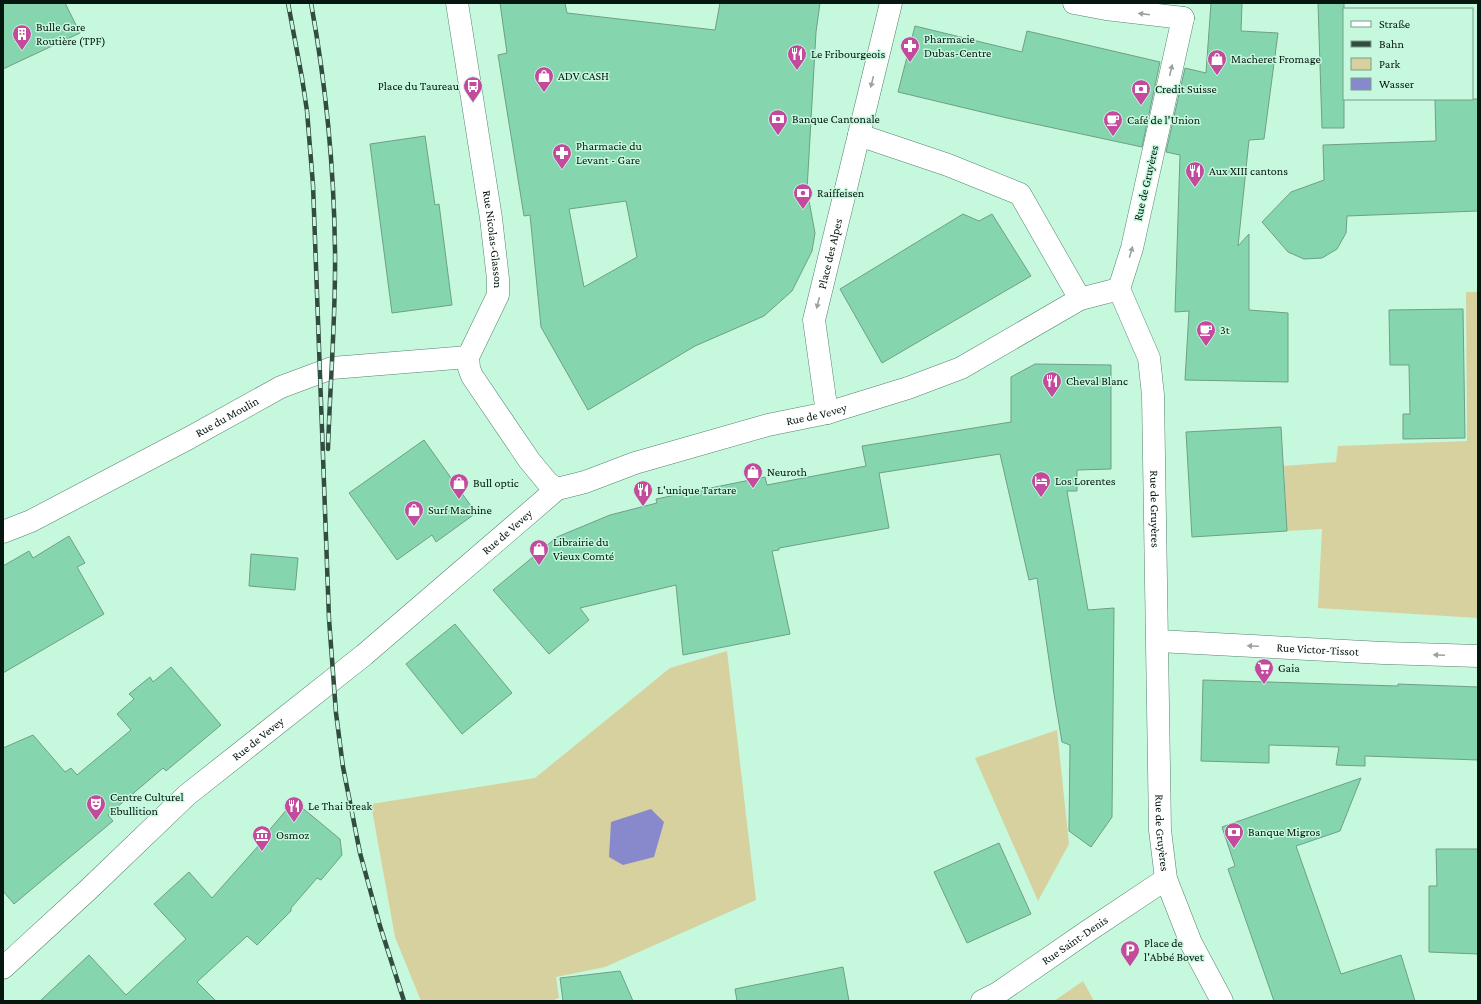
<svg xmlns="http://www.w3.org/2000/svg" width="1481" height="1004" font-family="'Crimson Pro',serif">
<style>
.green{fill:#d6d19e}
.water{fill:#8889cc}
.building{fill:#85d6af;stroke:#6f9f87;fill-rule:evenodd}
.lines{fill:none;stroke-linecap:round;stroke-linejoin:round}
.street-casing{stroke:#54836d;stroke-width:23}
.street{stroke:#fff;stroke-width:22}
.rail-casing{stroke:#324c40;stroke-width:4.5}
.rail{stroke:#c6f8de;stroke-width:3;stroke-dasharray:9;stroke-linecap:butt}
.oneway{fill:#9ba29f}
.labels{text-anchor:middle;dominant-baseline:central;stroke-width:3;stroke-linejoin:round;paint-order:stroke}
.poi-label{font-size:12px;fill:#05170f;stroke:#c6f8de;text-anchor:start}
.street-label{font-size:12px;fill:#05170f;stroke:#c6f8de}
</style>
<rect width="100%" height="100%" fill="#c6f8de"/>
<!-- green -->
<path class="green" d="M1466,292H1478V618L1318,608L1322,529L1287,531L1284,466L1336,462L1338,446L1467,441Z
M727,651L756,900L605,967L556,977L559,998L551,1001H421L395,937L371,804L535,778L670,668Z
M1057,730L1069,844L1038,901L975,758Z
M1083,981L1094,1001H1054Z"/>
<!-- water -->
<path class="water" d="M651,809L664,822L654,857L623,865L609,857L611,822Z"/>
<!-- building -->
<path class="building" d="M3,3H65L80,33L3,69Z
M500,3H565L567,13L715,30L720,3H820L816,32L807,190L815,233L812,251L792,291L764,316L695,346L588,410L541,327L530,215L524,216L498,55L507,53ZM626,201L637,257L584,287L569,209Z
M1211,3H1242L1241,31L1278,33L1264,139L1249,140L1238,246L1249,234V310L1288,313V382L1185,380L1189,311L1175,312L1180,155L1166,152L1185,68L1206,73Z
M1318,3H1344V128H1322Z
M915,26L1022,52L1027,31L1160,62L1142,147L1007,118L898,92Z
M1435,99H1478V211L1347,216L1346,233L1337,249L1322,258L1304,259L1288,252L1262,222L1291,192L1324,180L1323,145L1436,141Z
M425,136L435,205L439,204L452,305L392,313L370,144Z
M963,214L979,221L992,214L1031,276L882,363L840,289Z
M1463,309L1465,438L1403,439V414H1410L1409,365H1390L1389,310Z
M1035,364L1111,365V469L1077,470V491H1067L1088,610L1114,608L1112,817L1091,847L1069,831L1070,745L1062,742L1054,694L1037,578L1029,580L1000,454L879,473L889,528L779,548V550L772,551L790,634L683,655L676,585L580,608L589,620L549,654L493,590L557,537L610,515L657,503L656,499L765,477L767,485L866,466L862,446L1011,422V377Z
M1281,427L1287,531L1192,537L1186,432Z
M424,440L476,513L436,542L432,535L397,560L349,493Z
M69,536L85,563L77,567L104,614L3,673V566L29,551L33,558Z
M251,554L298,558L295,590L249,586Z
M455,624L512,693L462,734L406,664Z
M171,667L221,725L166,771L163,768L108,815L113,821L14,904L3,891V748L33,735L65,772L71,768L77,775L131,730L117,714L134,699L129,694L150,677L153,682Z
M1203,680L1398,686V684L1478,687V760L1365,756V766L1336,765L1339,747L1269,745V763L1201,761Z
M1361,778L1340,831L1296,846L1341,974L1401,955L1415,1001H1274L1228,869L1235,866L1222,827Z
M294,801L340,839L342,855L321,880L317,878L291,908V911L257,945L247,936L197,982L216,1001H40L89,955L126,995L186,939L154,904L189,872L212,898L268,835L266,834Z
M999,843L1031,914L967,943L934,872Z
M1436,849H1478V954L1429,952V886H1437Z
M843,967L849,1001H737L735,989Z
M620,971L633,1001H563L560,978Z"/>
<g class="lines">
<defs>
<g id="street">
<path id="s1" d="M457,3L491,218L498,279V295L468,357L469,368L472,376L529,460L548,483L557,489"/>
<path d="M1074,3L1106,9L1183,18"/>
<path id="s2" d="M1183,18L1132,248L1119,289L1149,358L1153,395L1160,830L1166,879L1191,943L1222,1001"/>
<path d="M859,135L948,165L1020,194L1080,299"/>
<path id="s3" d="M827,413L814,320L891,3"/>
<path id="s4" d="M3,532L31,521L189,438L281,387L332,368L468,357"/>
<path id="s5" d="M1158,641L1383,653L1478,656"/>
<path id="s6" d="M3,968L89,889L187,795L364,655L557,489L585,482L635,463L768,425L827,413L908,388L961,368L1080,299L1119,289"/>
<path id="s7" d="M982,1001L998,993L1088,931L1166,879"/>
</g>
</defs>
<!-- street casing -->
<use href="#street" class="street-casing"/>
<!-- street -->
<use href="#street" class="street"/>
<defs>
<path id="rail" d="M288,3L302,78L307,111L313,185L329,619L336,713L343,767L360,853L380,926L404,1001
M311,3C326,85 334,167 335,250C336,316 330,383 328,449"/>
</defs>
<!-- rail casing -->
<use href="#rail" class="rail-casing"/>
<!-- rail -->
<use href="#rail" class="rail"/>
</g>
<!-- one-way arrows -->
<defs><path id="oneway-solid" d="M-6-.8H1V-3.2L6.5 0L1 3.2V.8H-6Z"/></defs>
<g class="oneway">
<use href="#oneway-solid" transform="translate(1144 14) rotate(-173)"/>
<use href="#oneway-solid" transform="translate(1171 70) rotate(-77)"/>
<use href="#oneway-solid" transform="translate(872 82) rotate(104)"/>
<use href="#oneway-solid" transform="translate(1131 252) rotate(-74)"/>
<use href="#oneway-solid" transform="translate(818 303) rotate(104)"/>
<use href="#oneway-solid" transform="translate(1253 646) rotate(-177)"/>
<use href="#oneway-solid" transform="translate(1439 655) rotate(-178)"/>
</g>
<!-- icons -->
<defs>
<symbol id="building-pin" viewBox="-11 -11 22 30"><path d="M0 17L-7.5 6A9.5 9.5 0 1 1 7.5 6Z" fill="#c44a9d" stroke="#c6f8de"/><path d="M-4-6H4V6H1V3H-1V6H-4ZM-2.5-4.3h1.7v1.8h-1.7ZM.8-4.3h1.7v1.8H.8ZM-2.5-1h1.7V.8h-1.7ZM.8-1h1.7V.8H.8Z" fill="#fff"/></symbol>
<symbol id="pharmacy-pin" viewBox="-11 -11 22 30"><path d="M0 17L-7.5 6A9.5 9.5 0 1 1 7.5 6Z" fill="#c44a9d" stroke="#c6f8de"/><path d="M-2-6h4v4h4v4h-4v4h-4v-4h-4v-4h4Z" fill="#fff"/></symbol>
<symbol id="restaurant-pin" viewBox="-11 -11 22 30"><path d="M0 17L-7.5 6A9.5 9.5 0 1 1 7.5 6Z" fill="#c44a9d" stroke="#c6f8de"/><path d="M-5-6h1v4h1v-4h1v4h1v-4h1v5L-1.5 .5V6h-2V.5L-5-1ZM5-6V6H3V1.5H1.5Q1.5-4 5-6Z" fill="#fff"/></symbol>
<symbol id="shop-pin" viewBox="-11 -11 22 30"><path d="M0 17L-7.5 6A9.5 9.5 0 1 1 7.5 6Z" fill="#c44a9d" stroke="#c6f8de"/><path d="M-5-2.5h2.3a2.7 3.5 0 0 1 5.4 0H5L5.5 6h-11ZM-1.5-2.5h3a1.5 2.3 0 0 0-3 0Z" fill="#fff"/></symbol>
<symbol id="bus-pin" viewBox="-11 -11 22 30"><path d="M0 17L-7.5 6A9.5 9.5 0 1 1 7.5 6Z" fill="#c44a9d" stroke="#c6f8de"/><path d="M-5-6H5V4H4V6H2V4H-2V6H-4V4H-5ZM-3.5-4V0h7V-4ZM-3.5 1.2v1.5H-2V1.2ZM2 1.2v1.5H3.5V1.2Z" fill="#fff"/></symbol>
<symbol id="bank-pin" viewBox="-11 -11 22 30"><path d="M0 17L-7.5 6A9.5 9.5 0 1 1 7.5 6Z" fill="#c44a9d" stroke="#c6f8de"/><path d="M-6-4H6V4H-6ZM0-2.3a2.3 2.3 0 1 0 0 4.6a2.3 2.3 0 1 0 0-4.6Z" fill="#fff"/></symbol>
<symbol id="cafe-pin" viewBox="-11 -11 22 30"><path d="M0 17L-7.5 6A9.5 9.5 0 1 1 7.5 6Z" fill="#c44a9d" stroke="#c6f8de"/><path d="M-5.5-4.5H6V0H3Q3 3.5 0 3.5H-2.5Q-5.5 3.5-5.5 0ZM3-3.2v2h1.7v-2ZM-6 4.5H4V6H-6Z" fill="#fff"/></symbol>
<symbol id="hotel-pin" viewBox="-11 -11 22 30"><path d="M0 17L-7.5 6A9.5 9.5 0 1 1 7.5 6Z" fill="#c44a9d" stroke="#c6f8de"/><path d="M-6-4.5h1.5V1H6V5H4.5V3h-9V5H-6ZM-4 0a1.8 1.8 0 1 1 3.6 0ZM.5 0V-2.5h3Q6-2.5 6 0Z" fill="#fff"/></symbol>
<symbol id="supermarket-pin" viewBox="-11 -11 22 30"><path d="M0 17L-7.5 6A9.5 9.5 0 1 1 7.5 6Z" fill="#c44a9d" stroke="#c6f8de"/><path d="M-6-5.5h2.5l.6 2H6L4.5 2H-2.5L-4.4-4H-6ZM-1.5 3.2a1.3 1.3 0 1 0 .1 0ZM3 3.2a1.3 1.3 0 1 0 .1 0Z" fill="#fff"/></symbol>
<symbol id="theatre-pin" viewBox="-11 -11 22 30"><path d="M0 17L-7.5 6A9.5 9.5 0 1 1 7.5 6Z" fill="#c44a9d" stroke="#c6f8de"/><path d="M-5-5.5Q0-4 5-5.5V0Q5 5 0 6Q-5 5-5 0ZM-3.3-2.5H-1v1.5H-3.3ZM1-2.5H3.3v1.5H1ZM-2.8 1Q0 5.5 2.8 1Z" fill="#fff"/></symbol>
<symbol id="museum-pin" viewBox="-11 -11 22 30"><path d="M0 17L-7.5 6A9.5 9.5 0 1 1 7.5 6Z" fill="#c44a9d" stroke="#c6f8de"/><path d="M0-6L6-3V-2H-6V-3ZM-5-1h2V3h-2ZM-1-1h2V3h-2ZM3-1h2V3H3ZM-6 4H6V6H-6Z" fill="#fff"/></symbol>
<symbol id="parking-pin" viewBox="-11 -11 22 30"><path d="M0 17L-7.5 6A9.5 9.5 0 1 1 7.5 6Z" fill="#c44a9d" stroke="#c6f8de"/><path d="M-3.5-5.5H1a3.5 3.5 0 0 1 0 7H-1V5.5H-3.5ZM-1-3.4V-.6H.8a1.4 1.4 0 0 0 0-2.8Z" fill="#fff"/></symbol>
</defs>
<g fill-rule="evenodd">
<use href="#building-pin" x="11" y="23" width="22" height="30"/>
<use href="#pharmacy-pin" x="899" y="35" width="22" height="30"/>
<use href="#restaurant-pin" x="786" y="43" width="22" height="30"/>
<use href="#shop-pin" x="1206" y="48" width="22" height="30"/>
<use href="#shop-pin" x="533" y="65" width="22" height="30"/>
<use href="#bus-pin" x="462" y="75" width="22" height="30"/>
<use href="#bank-pin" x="1130" y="78" width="22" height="30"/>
<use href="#bank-pin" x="767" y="108" width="22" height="30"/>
<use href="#cafe-pin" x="1102" y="109" width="22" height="30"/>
<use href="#pharmacy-pin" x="551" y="142" width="22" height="30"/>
<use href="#restaurant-pin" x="1184" y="160" width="22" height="30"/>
<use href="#bank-pin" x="792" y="182" width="22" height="30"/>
<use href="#cafe-pin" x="1195" y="319" width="22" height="30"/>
<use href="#restaurant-pin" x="1041" y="370" width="22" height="30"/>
<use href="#shop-pin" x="742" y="461" width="22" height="30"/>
<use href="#hotel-pin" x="1030" y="470" width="22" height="30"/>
<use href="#shop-pin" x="448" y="472" width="22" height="30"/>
<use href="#restaurant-pin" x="632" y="479" width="22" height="30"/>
<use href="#shop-pin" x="403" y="499" width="22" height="30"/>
<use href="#shop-pin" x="528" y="538" width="22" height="30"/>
<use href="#supermarket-pin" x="1253" y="657" width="22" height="30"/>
<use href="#theatre-pin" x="85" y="793" width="22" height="30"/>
<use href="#restaurant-pin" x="283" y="795" width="22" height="30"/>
<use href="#bank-pin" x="1223" y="821" width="22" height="30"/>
<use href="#museum-pin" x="251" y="824" width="22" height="30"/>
<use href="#parking-pin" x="1119" y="939" width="22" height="30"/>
</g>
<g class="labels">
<!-- poi labels -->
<g class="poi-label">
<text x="36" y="27">Bulle Gare<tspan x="36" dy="14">Routière (TPF)</tspan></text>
<text x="924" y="39">Pharmacie<tspan x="924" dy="14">Dubas-Centre</tspan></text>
<text x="811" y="54">Le Fribourgeois</text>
<text x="1231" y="59">Macheret Fromage</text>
<text x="558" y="76">ADV CASH</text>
<text x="459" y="86" text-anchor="end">Place du Taureau</text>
<text x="1155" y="89">Credit Suisse</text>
<text x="792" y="119">Banque Cantonale</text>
<text x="1127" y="120">Café de l’Union</text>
<text x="576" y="146">Pharmacie du<tspan x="576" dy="14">Levant - Gare</tspan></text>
<text x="1209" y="171">Aux XIII cantons</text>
<text x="817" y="193">Raiffeisen</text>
<text x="1220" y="330">3t</text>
<text x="1066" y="381">Cheval Blanc</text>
<text x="767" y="472">Neuroth</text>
<text x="1055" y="481">Los Lorentes</text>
<text x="473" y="483">Bull optic</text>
<text x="657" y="490">L'unique Tartare</text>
<text x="428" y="510">Surf Machine</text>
<text x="553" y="542">Librairie du<tspan x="553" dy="14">Vieux Comté</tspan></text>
<text x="1278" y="668">Gaia</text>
<text x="110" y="797">Centre Culturel<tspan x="110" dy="14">Ebullition</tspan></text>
<text x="308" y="806">Le Thai break</text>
<text x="1248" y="832">Banque Migros</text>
<text x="276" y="835">Osmoz</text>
<text x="1144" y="943">Place de<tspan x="1144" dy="14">l'Abbé Bovet</tspan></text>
</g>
<!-- street labels -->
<g class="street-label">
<text transform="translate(1146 183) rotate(-77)">Rue de Gruyères</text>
<text stroke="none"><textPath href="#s1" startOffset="239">Rue Nicolas-Glasson</textPath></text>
<text stroke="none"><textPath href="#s3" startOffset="162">Place des Alpes</textPath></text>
<text stroke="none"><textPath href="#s6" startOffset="1003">Rue de Vevey</textPath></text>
<text stroke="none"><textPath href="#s4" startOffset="252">Rue du Moulin</textPath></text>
<text stroke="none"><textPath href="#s2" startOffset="505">Rue de Gruyères</textPath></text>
<text stroke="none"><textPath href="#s6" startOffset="667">Rue de Vevey</textPath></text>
<text stroke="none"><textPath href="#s5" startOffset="160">Rue Victor-Tissot</textPath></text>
<text stroke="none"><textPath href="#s6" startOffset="343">Rue de Vevey</textPath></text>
<text stroke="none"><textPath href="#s2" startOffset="829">Rue de Gruyères</textPath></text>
<text stroke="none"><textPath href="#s7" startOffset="111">Rue Saint-Denis</textPath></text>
</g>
</g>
<!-- border -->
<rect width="1481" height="1004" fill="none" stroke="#05170f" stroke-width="8"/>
<!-- legend -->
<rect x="1343" y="8" width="130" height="92" fill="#c6f8de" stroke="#799e8b"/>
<rect x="1351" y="21" width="20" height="6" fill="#ffffff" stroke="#799e8b"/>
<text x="1379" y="28" font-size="12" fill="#05170f">Straße</text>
<rect x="1351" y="41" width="20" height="6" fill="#324c40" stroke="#799e8b"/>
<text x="1379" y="48" font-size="12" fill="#05170f">Bahn</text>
<rect x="1351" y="58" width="20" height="12" fill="#d6d19e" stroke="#799e8b"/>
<text x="1379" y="68" font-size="12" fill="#05170f">Park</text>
<rect x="1351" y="78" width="20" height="12" fill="#8889cc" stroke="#799e8b"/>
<text x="1379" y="88" font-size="12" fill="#05170f">Wasser</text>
</svg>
